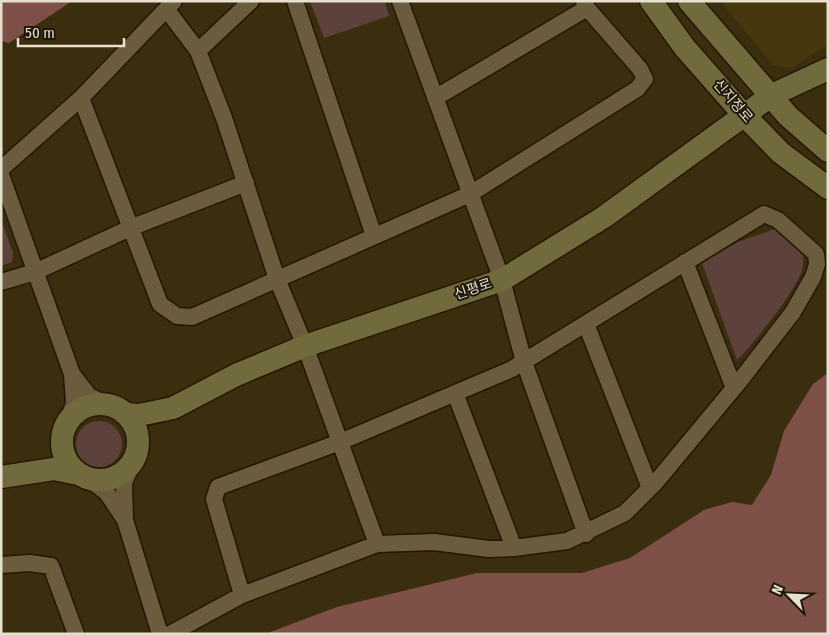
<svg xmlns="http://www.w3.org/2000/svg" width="829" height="635" font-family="'Fira Sans Condensed','Noto Sans KR',sans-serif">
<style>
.built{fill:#46370f}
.green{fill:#5d423b}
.forest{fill:#7e5047}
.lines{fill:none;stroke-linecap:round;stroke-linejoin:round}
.street-casing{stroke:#221600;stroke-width:19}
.secondary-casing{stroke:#221600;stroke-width:25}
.street{stroke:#6a5c3d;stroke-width:16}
.secondary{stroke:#716a3c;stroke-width:22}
.labels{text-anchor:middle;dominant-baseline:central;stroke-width:4;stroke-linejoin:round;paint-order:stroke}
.street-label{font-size:14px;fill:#e8e0cf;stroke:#1d170a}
</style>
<rect width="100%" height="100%" fill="#3b2e0f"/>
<!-- built -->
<path class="built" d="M720,1H828V44L792,68L773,65Z"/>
<!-- green -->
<path class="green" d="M310,1H385L389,16L324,38Z
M1,219L13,253L12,262L1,266Z
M775,229L791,237L803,251C803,257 804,264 802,270C797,289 752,346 737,360L702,263L738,242Z
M76 444a23 23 0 1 1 46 0a23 23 0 1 1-46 0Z"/>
<!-- forest -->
<path class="forest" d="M1,1H72L9,43L1,41Z
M828,373V634H265L337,607L477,573H582L630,558L704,510L732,502L752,505L771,475L784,431L813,384Z"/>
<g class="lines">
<defs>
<path id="street" d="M295,1L374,236
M400,1L502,280L524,362L586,534
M167,10L198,51L224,118L277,279L305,346L377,544
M198,51L251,1
M81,98L160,304L177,316L192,317L470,194L637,89L645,79L640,69L587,8L584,1
M435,98L587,8
M1,169L81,98L174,1
M1,175L72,374L89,396L103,403
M685,262L734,388
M1,282L35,272L130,228L246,183
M586,324L650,488
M455,393L514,548
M69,419L74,403L72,374
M89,479L107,493L125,520L160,634
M125,520L124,483L132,463
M1,565L30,563L51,566L76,634
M170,634L242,595L377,544L434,542L489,549L514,548L567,541L625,513L656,482L739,382L793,312L813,277L817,264L816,254L778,220L764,214L512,369L340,442L218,487L214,499L242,595"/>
<path id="secondary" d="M651,1L685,48L744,115L781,153L828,188
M689,1L788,116L828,151
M62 442a38 38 0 1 1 76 0a38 38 0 1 1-76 0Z
M127,414L139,415L173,408L236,375L305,346L502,280L604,217L772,95L828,69
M1,477L54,469L78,474"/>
</defs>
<!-- street casing -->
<use href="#street" class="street-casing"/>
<!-- secondary casing -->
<use href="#secondary" class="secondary-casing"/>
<!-- street -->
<use href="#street" class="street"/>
<!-- secondary -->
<use href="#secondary" class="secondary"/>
</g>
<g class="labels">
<!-- street labels -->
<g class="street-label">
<text transform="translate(733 101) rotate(49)">신지정로</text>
<text transform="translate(473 289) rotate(-19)">신평로</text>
</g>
</g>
<!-- border -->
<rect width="829" height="635" fill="none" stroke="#e8e0cf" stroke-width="5"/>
<!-- north arrow -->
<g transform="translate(789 595) rotate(294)" stroke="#1d170a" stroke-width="4" paint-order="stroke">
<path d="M0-4L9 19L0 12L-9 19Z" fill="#e8e0cf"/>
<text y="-8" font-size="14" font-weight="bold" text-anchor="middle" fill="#e8e0cf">N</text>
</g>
<!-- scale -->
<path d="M18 38v8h106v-8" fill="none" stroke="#e8e0cf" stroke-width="2.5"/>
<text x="25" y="38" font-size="15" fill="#e8e0cf" stroke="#1d170a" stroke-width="4" paint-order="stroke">50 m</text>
</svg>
